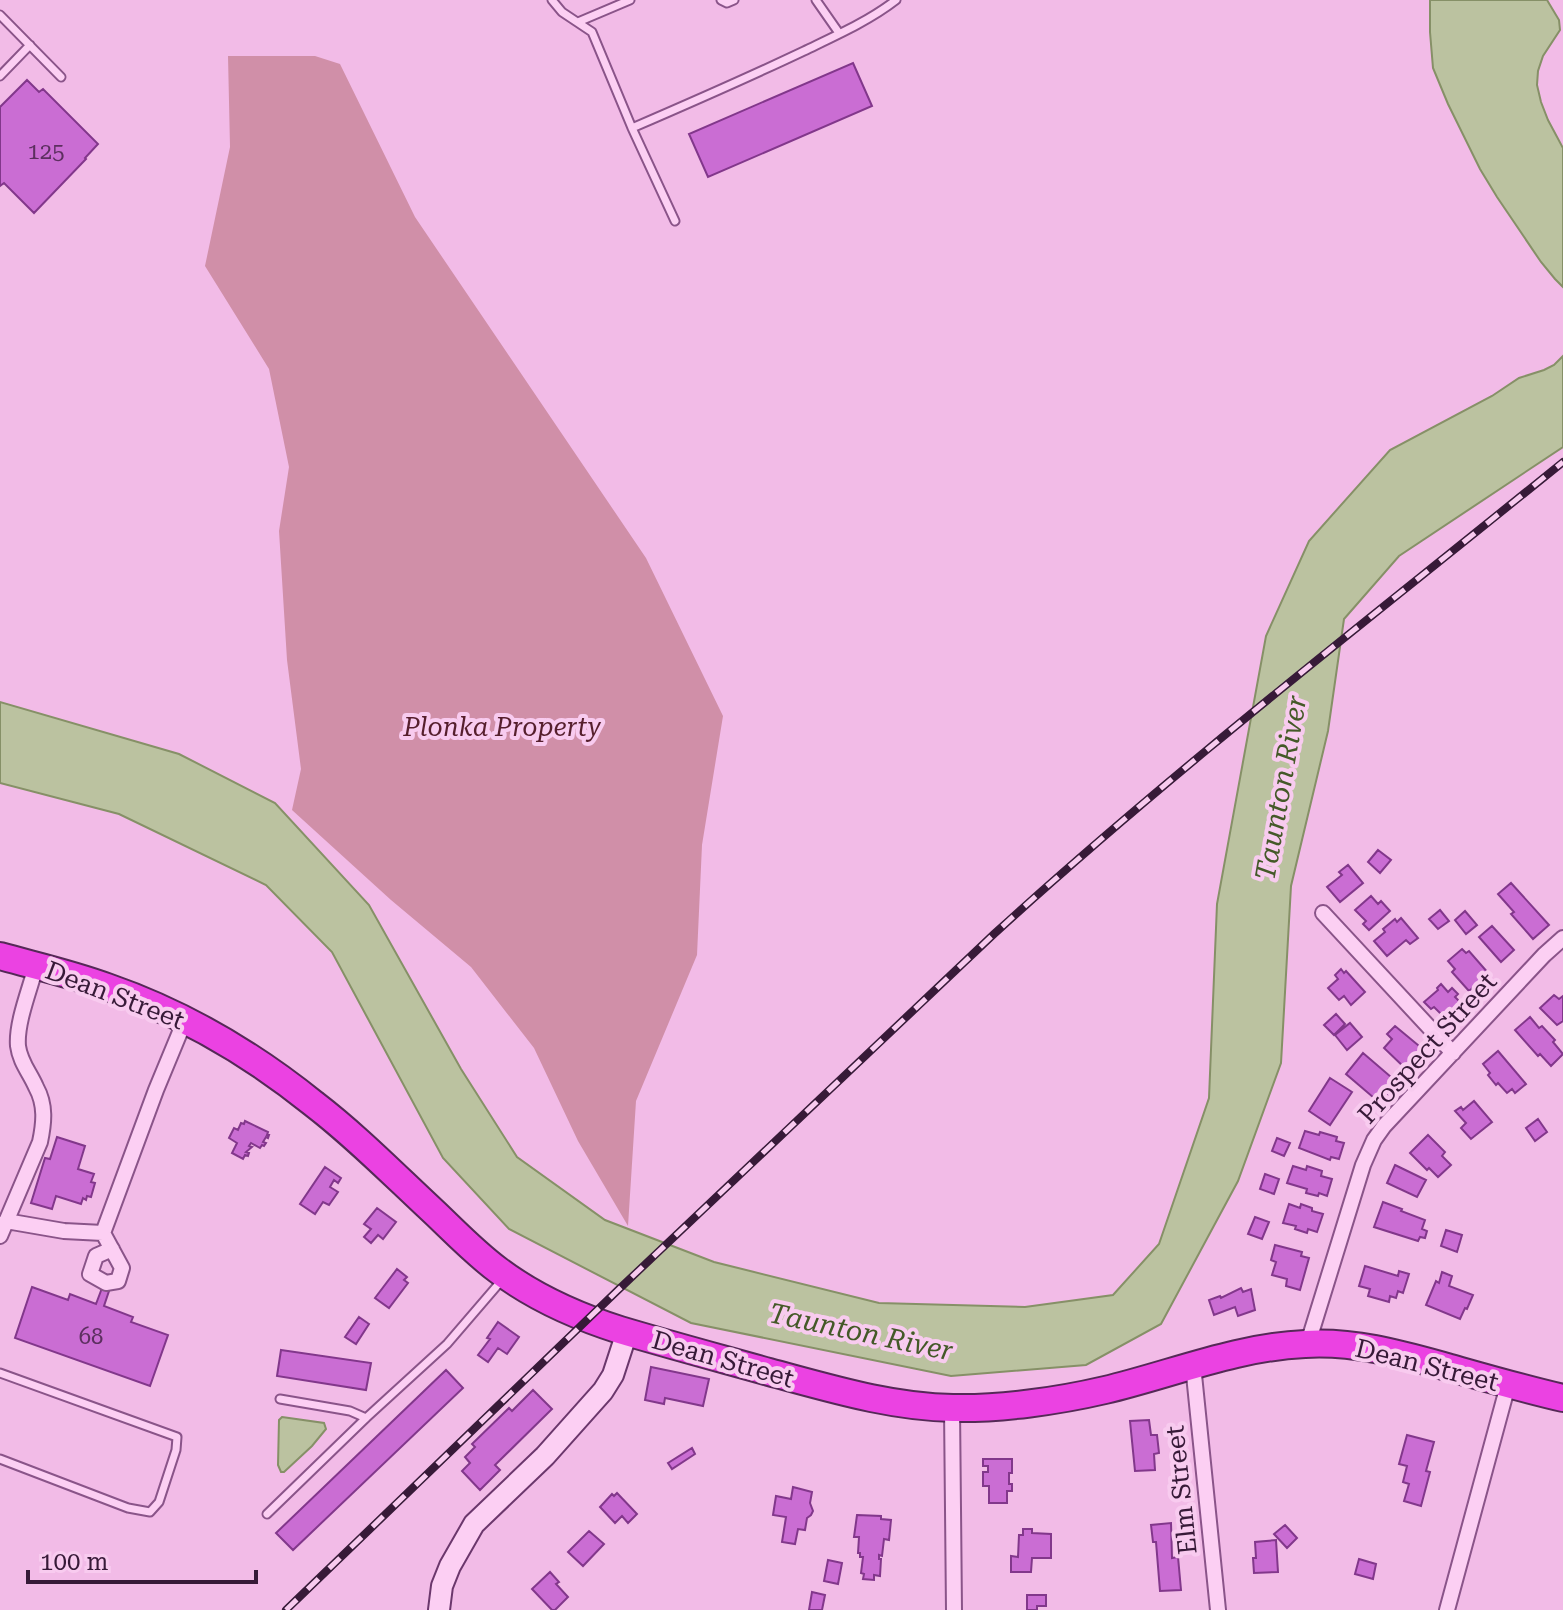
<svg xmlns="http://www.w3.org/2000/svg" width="1563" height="1610" font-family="'Roboto Serif',serif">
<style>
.green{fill:#d08fa8}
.water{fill:#bbc2a0;stroke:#869067;stroke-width:2}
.building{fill:#ca6dd3;stroke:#82378b;stroke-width:2}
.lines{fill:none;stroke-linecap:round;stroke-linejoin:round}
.lane-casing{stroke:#8a5489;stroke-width:11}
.street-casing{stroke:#8a5489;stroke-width:18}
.secondary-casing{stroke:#6b376c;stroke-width:24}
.highway-casing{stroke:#552957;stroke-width:30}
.lane{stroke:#fccff3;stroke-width:7}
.street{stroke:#fccff3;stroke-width:14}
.secondary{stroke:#fccff3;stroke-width:20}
.highway{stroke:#eb42e2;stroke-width:26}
.rail-casing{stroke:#371a38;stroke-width:8}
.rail{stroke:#f8cbef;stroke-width:5;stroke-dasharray:15;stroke-linecap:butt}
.labels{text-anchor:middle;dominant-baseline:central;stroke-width:8;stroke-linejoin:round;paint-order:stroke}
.number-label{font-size:22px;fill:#5c2f5f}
.park-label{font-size:26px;font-style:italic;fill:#561f2d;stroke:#f8cbef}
.street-label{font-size:26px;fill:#371a38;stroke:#f8cbef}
.water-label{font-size:28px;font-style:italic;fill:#445928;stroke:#f8cbef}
</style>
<rect width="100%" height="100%" fill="#f2bbe7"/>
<!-- green -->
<path class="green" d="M228,56H315L340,64L415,217L646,558L723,716L702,845L697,955L636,1101L628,1226L578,1141L534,1048L471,967L391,900L292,810L301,769L287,660L279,531L289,467L269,369L205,266L230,147Z"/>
<!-- water -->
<path class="water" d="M1430,0H1547L1559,20L1560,30L1543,56L1538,71L1537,85L1541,102L1548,120L1563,148V287L1555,279L1541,262L1497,197L1480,169L1448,104L1433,68L1430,32Z
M1563,356V447L1399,556L1344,619L1328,731L1291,886L1281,1063L1238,1181L1161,1324L1086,1365L951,1376L691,1323L509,1229L443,1158L332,952L266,885L119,814L0,783V702L179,754L275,803L369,905L461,1069L517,1157L605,1220L714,1262L879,1303L1025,1307L1113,1295L1159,1244L1209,1098L1217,904L1266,636L1309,541L1390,450L1492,396L1519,378L1544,370L1554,365Z
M282,1417L324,1423L326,1429L312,1446L284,1472H281L278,1465L279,1420Z"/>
<!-- building -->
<path class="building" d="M853,63L872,106L708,177L689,134Z
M27,80L39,92L43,89L98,144L85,158L86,159L34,213L4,183L0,186V107Z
M1378,850L1391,860L1380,873L1368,862Z
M1348,865L1363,883L1340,902L1327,887L1342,875L1339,872Z
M1511,883L1549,925L1533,939L1511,914L1514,912L1498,894Z
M1371,896L1378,904L1381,901L1390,911L1369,930L1363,924L1366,921L1355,910Z
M1440,910L1449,921L1438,929L1429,919Z
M1465,911L1477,925L1466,934L1455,920Z
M1401,918L1418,938L1410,944L1406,940L1387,956L1374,941L1385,932L1383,929L1395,919L1397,922Z
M1492,926L1514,950L1501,962L1479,937Z
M1462,949L1466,953L1469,951L1489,974L1469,991L1452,972L1455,969L1448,961Z
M1341,969L1344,973L1346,971L1365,992L1351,1005L1344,996L1339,1000L1328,988L1338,979L1335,975Z
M1441,984L1448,992L1452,988L1458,994L1455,997L1461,1003L1445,1018L1434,1007L1431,1009L1424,1002L1438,990L1437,988Z
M1554,995L1559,999L1563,996V1021L1557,1025L1540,1008Z
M1336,1014L1345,1024L1334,1035L1324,1025Z
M1530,1017L1539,1028L1542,1026L1555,1040L1553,1042L1563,1054L1551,1066L1540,1054L1538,1056L1515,1030Z
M1350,1023L1362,1037L1347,1050L1335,1035Z
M1395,1026L1424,1050L1406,1069L1384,1048L1392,1039L1387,1034Z
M1498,1051L1526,1084L1515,1093L1512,1089L1507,1093L1498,1083L1496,1085L1488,1075L1490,1073L1483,1064Z
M1363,1053L1391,1077L1389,1079L1396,1085L1382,1101L1376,1096L1374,1098L1346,1074Z
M1330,1078L1352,1092L1330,1125L1309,1111Z
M1474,1101L1492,1122L1471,1139L1461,1128L1466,1123L1455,1111L1461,1107L1463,1110Z
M1538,1119L1547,1132L1535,1141L1526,1128Z
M245,1121L268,1132L267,1135H269L268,1138L266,1137L263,1142L266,1143L264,1146L262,1145L260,1148L251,1143L249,1146L252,1147L246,1152L249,1153L248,1156L245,1155L243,1159L232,1153L237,1143L229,1138L234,1128L238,1130L241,1123L244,1124Z
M1305,1131L1319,1135L1320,1132L1337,1137L1336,1141L1344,1143L1339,1159L1331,1157L1330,1160L1299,1148Z
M1428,1135L1445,1152L1442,1156L1451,1165L1438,1177L1429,1168L1427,1170L1410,1153Z
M57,1137L85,1146L78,1169L94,1174L91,1182L95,1183L91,1197L87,1196L86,1200L83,1198L81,1204L56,1196L52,1209L31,1203L45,1158L50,1159Z
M1277,1138L1290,1143L1284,1156L1272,1151Z
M1395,1165L1426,1180L1417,1197L1387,1183Z
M1293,1166L1306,1170L1307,1166L1322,1171L1321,1176L1332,1179L1327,1196L1319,1193L1318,1196L1306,1193L1307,1189L1287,1183Z
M325,1167L341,1178L338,1183L334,1180L330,1187L338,1192L329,1205L323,1202L315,1214L300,1204Z
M1265,1174L1279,1179L1274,1194L1260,1189Z
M1383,1202L1402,1209L1401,1211L1425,1220L1422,1229L1427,1231L1425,1238L1420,1237L1418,1241L1374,1227Z
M1289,1204L1300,1208L1301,1204L1312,1208V1211L1323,1214L1317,1232L1308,1229L1307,1233L1295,1229L1296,1226L1283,1223Z
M377,1208L396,1222L383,1239L378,1235L371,1243L364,1237L371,1229L364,1224Z
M1255,1217L1269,1222L1262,1239L1248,1234Z
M1446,1230L1462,1235L1457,1252L1441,1246Z
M1275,1245L1302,1252L1301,1256L1309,1258L1300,1290L1286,1286L1287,1279L1272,1275L1276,1262L1271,1260Z
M1365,1266L1398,1276L1399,1271L1409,1274L1403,1293L1398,1291L1396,1298L1390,1296L1389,1302L1368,1296L1370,1289L1359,1286Z
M397,1269L407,1277L404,1280L408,1283L389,1308L375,1298Z
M1442,1272L1452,1276L1449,1286L1473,1295L1467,1309L1465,1308L1460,1319L1426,1305L1436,1281L1439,1283Z
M32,1287L68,1300L70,1294L96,1304L102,1288L109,1291L104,1306L133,1317L131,1322L168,1335L150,1386L15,1338Z
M1241,1288L1243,1292L1251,1289L1255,1310L1238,1316L1235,1307L1214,1315L1209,1300L1220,1296L1221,1298Z
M359,1317L369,1324L356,1344L345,1337Z
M498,1322L519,1337L507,1354L498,1348L488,1362L478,1355L490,1339L487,1338Z
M281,1350L371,1363L366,1390L277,1376Z
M651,1367L709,1379L703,1406L665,1398L664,1404L645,1400Z
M446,1370L463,1388L293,1550L276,1533Z
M533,1390L552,1409L495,1465L500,1470L480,1490L462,1471L470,1463L465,1457L475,1447L472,1444L509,1408L512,1411Z
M1149,1420L1151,1435H1157L1159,1453L1154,1454L1155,1470L1135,1471L1130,1421Z
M1407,1435L1434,1442L1426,1471L1430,1472L1421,1506L1404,1501L1409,1484L1403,1482L1407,1466L1399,1464Z
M692,1448L695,1454L672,1469L668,1463Z
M983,1459H1012V1473H1009V1484H1012V1491H1007V1503H989V1486H983V1472H988V1466H983Z
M793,1487L812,1492L810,1503L813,1511L811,1515L807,1518L805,1530L798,1529L795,1544L782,1542L786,1517L773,1515L776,1496L791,1499Z
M617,1493L637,1514L628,1523L622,1516L615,1523L600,1507L612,1494L614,1496Z
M857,1515L881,1516V1519L891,1520L889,1540L884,1539L882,1556L879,1555V1559H881L880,1576L874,1575V1580L863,1579L864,1574L861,1573L863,1557H860V1553H858L859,1537H854Z
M1171,1523L1172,1558L1178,1557L1181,1590L1160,1591L1156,1542H1153L1151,1525Z
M1285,1525L1297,1538L1287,1548L1274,1534Z
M1023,1529H1032V1533L1051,1534V1558H1032L1031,1572H1011V1556L1018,1557L1019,1535H1023Z
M589,1531L604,1544L583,1566L568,1552Z
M1276,1540L1278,1572L1254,1573L1253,1558H1256L1255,1542Z
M1359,1559L1376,1564L1373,1579L1355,1574Z
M828,1560L842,1563L838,1584L824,1581Z
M550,1572L559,1582L556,1584L568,1597L555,1610H552L532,1589Z
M812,1592L825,1595L822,1610H809Z
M1027,1595H1046V1606H1037V1610H1027Z"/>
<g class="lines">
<defs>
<path id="lane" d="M552,0L562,12L592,32L632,128C690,103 747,78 804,51C835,36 869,21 896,0
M721,0L727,3L734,0
M816,0L839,33
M0,15L61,77
M578,22L630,0
M0,76L30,45
M632,128L675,221
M0,1373L177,1437L176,1450L159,1502L150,1512L128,1508L0,1459
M280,1399L350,1411L366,1418
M267,1514L366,1418L447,1344L502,1280"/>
<path id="street" d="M1323,913L1453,1053
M6,1221L64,1231L103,1233
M103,1233L156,1090L185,1020
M103,1233L122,1268L118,1281L106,1283L90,1274L96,1256L112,1249
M0,1236L40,1142C44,1123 46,1105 36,1087C30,1073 20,1062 18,1046C16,1023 30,989 36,966
M1308,1343L1363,1165L1374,1140L1384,1126L1544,955L1563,938
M1193,1365L1218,1610
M952,1408L954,1610
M1447,1610L1508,1385"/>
<path id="secondary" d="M439,1610L442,1586L450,1566L474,1524L545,1456L603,1391L613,1375L627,1332"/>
<path id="highway" d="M0,956C36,966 72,974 107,987C182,1013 252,1054 314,1104C357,1137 395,1176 435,1213C455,1232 475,1253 498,1270C535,1298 576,1316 620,1330C670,1345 719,1358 769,1372C829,1388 890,1407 953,1408C1001,1409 1058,1401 1105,1390C1172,1374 1236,1347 1305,1344C1355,1341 1400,1354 1447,1367C1486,1378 1524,1389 1563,1398"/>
</defs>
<!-- lane casing -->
<use href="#lane" class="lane-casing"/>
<!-- street casing -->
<use href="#street" class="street-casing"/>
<!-- secondary casing -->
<use href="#secondary" class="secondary-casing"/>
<!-- highway casing -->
<use href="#highway" class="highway-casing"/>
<!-- lane -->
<use href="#lane" class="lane"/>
<!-- street -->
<use href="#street" class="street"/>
<!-- secondary -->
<use href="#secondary" class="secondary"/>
<!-- highway -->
<use href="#highway" class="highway"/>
<defs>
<path id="rail" d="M286,1610L617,1291L994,934C1176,768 1372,617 1563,462"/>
</defs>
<!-- rail casing -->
<use href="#rail" class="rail-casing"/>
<!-- rail -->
<use href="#rail" class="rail"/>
</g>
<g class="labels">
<!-- number labels -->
<g class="number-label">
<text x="46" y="151">125</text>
<text x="91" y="1336">68</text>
</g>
<!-- park labels -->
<g class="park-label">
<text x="502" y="727">Plonka Property</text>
</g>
<!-- street labels -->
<g class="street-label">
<text transform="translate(115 995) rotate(21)">Dean Street</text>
<text transform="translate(1427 1048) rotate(-48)">Prospect Street</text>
<text transform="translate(723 1359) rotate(16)">Dean Street</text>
<text transform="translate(1427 1365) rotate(14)">Dean Street</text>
<text transform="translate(1181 1490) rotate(-96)">Elm Street</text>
</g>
<!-- water labels -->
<g class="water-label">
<text transform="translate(1281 788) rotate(-80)">Taunton River</text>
<text transform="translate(861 1332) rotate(12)">Taunton River</text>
</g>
</g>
<!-- scale -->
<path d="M28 1570v12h228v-12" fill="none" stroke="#371a38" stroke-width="4"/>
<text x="40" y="1570" font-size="24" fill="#371a38" stroke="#f8cbef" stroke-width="6" paint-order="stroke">100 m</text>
</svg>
